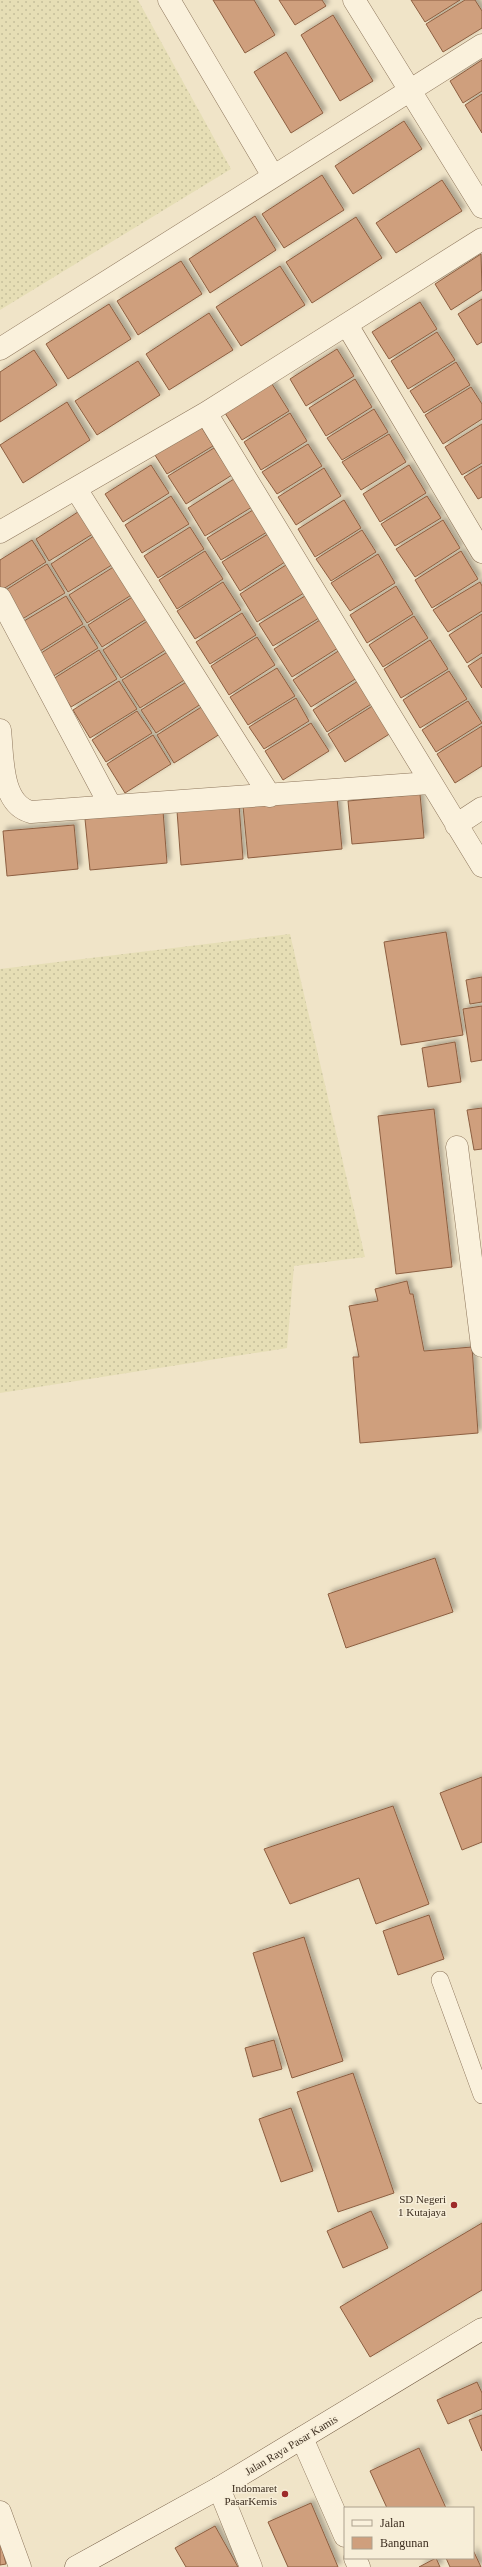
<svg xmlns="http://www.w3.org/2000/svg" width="482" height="2567" font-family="Georgia,serif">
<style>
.farmland{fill:url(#farmland-dots)}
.building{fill:#cf9f7d;stroke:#8d5f41;filter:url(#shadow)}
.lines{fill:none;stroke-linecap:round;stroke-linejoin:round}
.service-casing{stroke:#8d765c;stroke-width:18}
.minor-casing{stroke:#8d765c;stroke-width:23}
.tertiary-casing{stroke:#8d765c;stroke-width:23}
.secondary-casing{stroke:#6f573f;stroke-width:23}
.service{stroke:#faf1dc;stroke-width:17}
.minor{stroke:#faf1dc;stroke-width:22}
.tertiary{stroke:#faf1dc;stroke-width:22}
.secondary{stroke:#faf1dc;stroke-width:22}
.poi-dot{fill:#9e2a2b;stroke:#f7eed8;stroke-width:1.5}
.labels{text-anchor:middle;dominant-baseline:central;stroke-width:3;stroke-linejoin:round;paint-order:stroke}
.poi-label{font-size:11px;fill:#3d2e20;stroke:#f7eed8;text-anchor:end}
.street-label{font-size:11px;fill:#3d2e20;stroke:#f7eed8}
</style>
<defs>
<pattern id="farmland-dots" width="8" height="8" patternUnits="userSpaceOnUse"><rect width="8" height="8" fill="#e6deb5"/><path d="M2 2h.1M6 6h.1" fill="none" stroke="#c6bf9b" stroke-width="1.8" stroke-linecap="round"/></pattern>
<filter id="shadow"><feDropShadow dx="3.5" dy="-3.5" stdDeviation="2" flood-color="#0004"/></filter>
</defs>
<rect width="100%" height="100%" fill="#f0e4c8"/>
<!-- farmland -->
<path class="farmland" d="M0,0H138L231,169L0,310Z
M290,934L365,1257L294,1266L287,1348L0,1393V969Z"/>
<!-- building -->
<path class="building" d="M213,0H254L275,35L245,53Z
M279,0H322L326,6L295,25Z
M411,0H460L425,22Z
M465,0H475L482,11V28L443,52L426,24Z
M333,15L373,81L340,101L301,35Z
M286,52L323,113L291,133L254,72Z
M482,60V91L463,103L450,81Z
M482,94V133L465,105Z
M404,121L422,149L353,194L335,166Z
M322,175L344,210L284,248L262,214Z
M442,180L462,211L396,253L376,223Z
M255,216L276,250L210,293L189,259Z
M356,217L382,258L312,303L286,262Z
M481,254L482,290L451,310L435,284Z
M181,261L202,294L138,335L117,301Z
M280,266L305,305L241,346L216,307Z
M482,299V342L477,345L458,314Z
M420,302L437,329L389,359L372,332Z
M109,304L131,339L68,379L46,344Z
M209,313L233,350L169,390L146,354Z
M437,332L455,360L408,389L391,361Z
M337,349L354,376L306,406L290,379Z
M34,350L57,385L0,422V372Z
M138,361L160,395L97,435L75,401Z
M456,362L470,385L424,413L410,391Z
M355,379L372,407L326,436L309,408Z
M272,384L289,411L242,440L225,413Z
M471,387L482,404V419L443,444L425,415Z
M67,402L90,440L23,483L0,445Z
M374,409L388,432L342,460L327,438Z
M290,413L307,441L261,470L244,442Z
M199,423L213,446L167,474L153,452Z
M482,424V463L462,475L445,447Z
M389,434L406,462L361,490L342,462Z
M308,444L322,466L277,494L262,472Z
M214,448L232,475L186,504L168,476Z
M151,465L169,493L123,522L105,494Z
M409,465L426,493L380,522L363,494Z
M482,466V497L478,499L464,477Z
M324,468L341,496L296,525L278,497Z
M234,479L252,507L205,536L188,508Z
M171,496L189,524L142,553L125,525Z
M427,496L441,518L395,546L381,524Z
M344,500L361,528L315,557L298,529Z
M81,510L96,532L49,561L36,539Z
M253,510L267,532L221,560L207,538Z
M443,520L460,548L415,577L396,549Z
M190,527L204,549L158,578L144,556Z
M362,530L376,552L331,581L316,559Z
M97,534L115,563L68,592L51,564Z
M268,534L285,562L240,591L222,562Z
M32,540L46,562L0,591V560Z
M205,551L223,579L177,609L159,580Z
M461,551L478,579L432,608L415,580Z
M378,554L395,583L350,611L331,583Z
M47,564L65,593L19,621L1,593Z
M286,565L304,593L257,622L240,594Z
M115,566L133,594L87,623L69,595Z
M223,582L241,610L195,639L177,611Z
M480,582L482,586V611L448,632L433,610Z
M396,586L413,614L367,643L350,615Z
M66,596L83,624L37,653L19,624Z
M134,596L148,618L102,647L88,625Z
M305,596L319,618L273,646L259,624Z
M242,613L256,635L210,664L196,642Z
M482,614V653L467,663L449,635Z
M414,616L428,638L383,667L369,645Z
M149,620L167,649L121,678L103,650Z
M320,620L338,648L292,677L274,649Z
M84,626L98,648L52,677L38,655Z
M257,637L275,665L229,695L211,666Z
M430,640L448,669L401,698L384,669Z
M99,650L117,679L71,707L53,679Z
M340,650L357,678L311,707L293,680Z
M169,651L186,679L140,708L122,680Z
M482,657V688L468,666Z
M277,668L295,696L248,725L230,697Z
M449,671L467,699L420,728L403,700Z
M119,681L137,709L90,738L73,710Z
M188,681L201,704L156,733L141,710Z
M358,681L373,703L327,732L313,710Z
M296,698L309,721L264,749L249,727Z
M468,701L482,723L436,752L422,730Z
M374,705L391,733L345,762L328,734Z
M203,706L220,734L174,763L157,735Z
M137,711L152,733L106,762L92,740Z
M311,723L329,751L283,780L265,751Z
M482,726V766L455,783L437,754Z
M153,735L171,764L125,793L107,764Z
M420,794L424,838L352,844L348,801Z
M337,798L342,849L248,858L243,806Z
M239,805L243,859L181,865L177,811Z
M163,811L167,863L90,870L85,819Z
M74,825L78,869L7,876L3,831Z
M446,932L463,1035L401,1045L384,942Z
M482,977V1002L470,1004L466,980Z
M482,1006V1060L471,1062L463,1009Z
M455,1042L461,1082L428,1087L422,1048Z
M482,1108V1149L474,1150L467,1110Z
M434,1109L452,1267L396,1274L378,1116Z
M407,1281L410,1294H413L424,1351L472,1347L478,1433L360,1443L353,1357H359L349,1306L378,1301L375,1289Z
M435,1558L453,1612L346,1648L328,1594Z
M482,1777V1842L462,1850L440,1793Z
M393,1806L429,1904L376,1924L359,1878L290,1904L264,1849Z
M429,1915L444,1959L398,1975L383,1931Z
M304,1937L343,2061L292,2078L253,1953Z
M274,2040L282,2069L253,2077L245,2048Z
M353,2073L394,2193L338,2212L297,2092Z
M291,2108L313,2171L281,2182L259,2119Z
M371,2211L388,2248L343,2268L327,2231Z
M482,2223V2290L370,2357L340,2307Z
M477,2382L482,2393V2409L448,2424L437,2400Z
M482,2415V2451L469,2420Z
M419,2448L446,2508H387L370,2471Z
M311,2503L338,2567H288L268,2522Z
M215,2526L238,2567H186L175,2548Z
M0,2540L6,2564L0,2565Z
M473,2550L481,2567H450L446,2558H473Z
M436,2558L440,2567H419Z"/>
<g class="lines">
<defs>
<path id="service" d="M440,1980L482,2095"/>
<path id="minor" d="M169,0L273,176
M354,0L482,207
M347,325L482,552
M0,349L482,45
M206,413L482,866
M76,489L270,796
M0,532L206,413L482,239
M0,598L110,805
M0,730C3,755 0,804 31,812L429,783
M456,825L482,808
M457,1147L482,1346
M302,2438L345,2536
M0,2512L20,2567
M355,2558L359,2567"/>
<path id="tertiary" d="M219,2488L251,2567"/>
<path id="secondary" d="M76,2567L219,2488L482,2329"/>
</defs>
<!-- service casing -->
<use href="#service" class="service-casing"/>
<!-- minor casing -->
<use href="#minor" class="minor-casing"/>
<!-- tertiary casing -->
<use href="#tertiary" class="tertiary-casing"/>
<!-- secondary casing -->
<use href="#secondary" class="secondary-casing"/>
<!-- service -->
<use href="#service" class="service"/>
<!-- minor -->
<use href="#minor" class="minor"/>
<!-- tertiary -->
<use href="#tertiary" class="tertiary"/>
<!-- secondary -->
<use href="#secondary" class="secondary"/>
</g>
<!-- markers -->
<g class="poi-dot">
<circle cx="454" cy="2205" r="4"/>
<circle cx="285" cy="2494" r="4"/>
</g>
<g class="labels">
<!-- poi labels -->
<g class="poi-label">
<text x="446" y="2199">SD Negeri<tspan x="446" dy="13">1 Kutajaya</tspan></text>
<text x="277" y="2488">Indomaret<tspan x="277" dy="13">PasarKemis</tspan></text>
</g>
<!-- street labels -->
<g class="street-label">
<text transform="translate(291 2445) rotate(-31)">Jalan Raya Pasar Kamis</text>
</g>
</g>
<!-- legend -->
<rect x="344" y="2507" width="130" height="52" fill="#f7eed8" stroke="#ada18e"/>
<rect x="352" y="2520" width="20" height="6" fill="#faf1dc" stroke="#ada18e"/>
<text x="380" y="2527" font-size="12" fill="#3d2e20">Jalan</text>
<rect x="352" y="2537" width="20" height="12" fill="#cf9f7d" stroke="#ada18e"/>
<text x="380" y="2547" font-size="12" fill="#3d2e20">Bangunan</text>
</svg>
